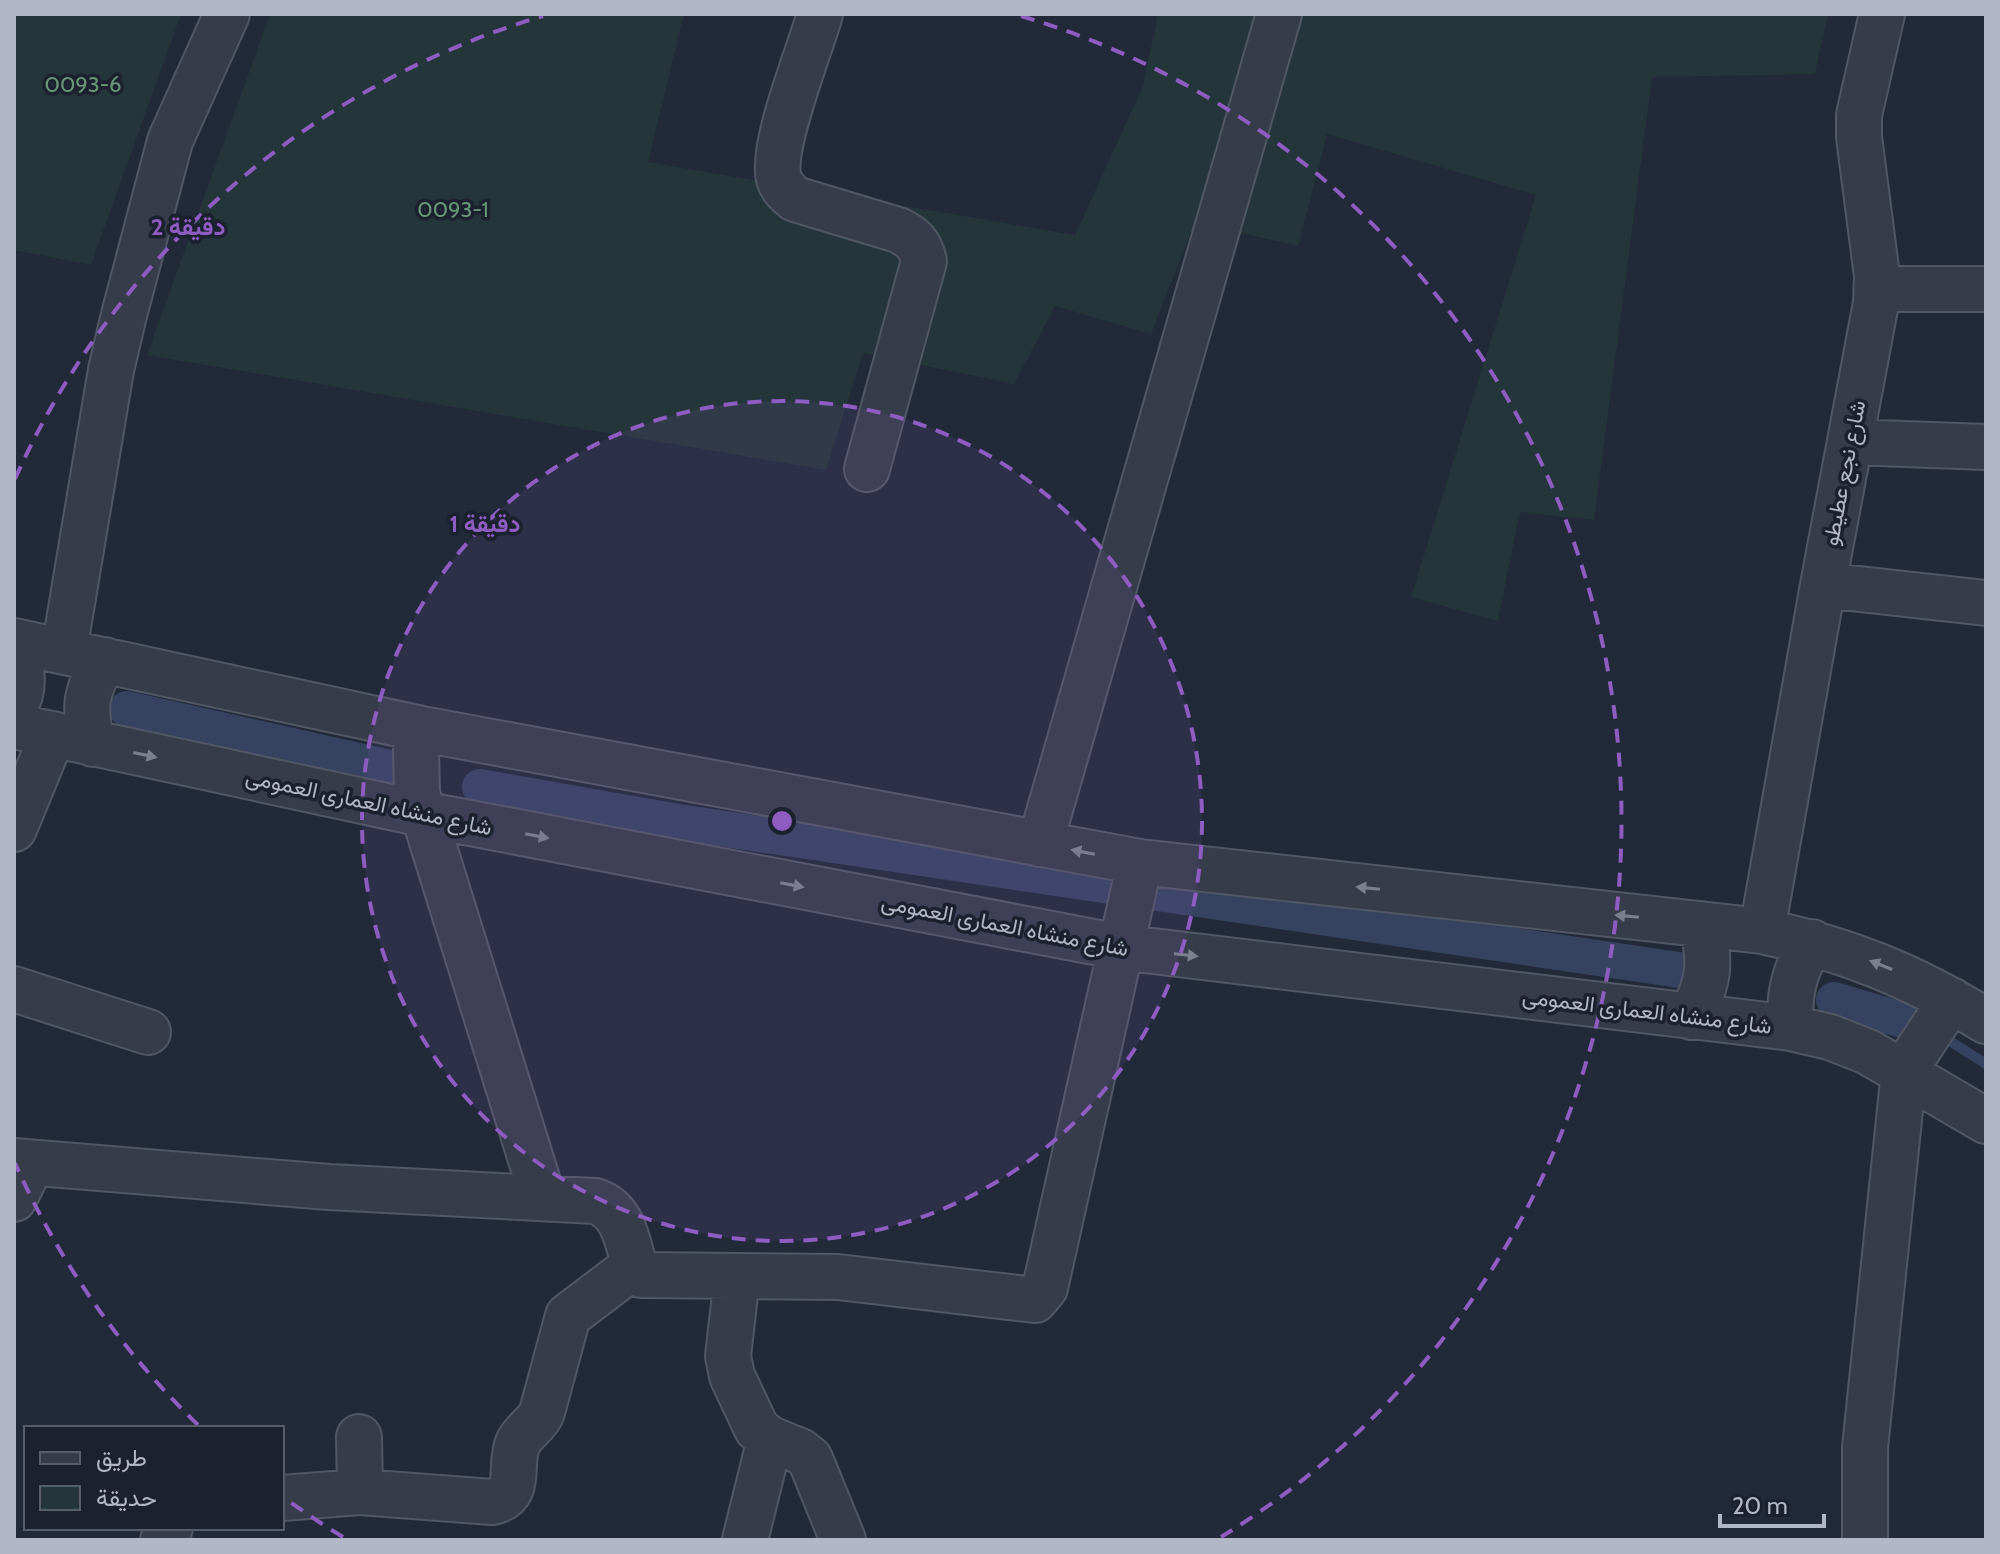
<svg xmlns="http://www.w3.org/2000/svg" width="2000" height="1554" font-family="Cabin,Vazirmatn,sans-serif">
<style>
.green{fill:#24363a}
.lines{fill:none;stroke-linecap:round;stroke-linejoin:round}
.stream{stroke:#364360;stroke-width:10}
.canal{stroke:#364360;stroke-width:36}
.minor-casing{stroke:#515764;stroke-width:48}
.minor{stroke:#363c4a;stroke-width:44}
.oneway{fill:#7a808e}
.ring{fill:none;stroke:#8e5dc1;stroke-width:4;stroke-dasharray:14 10}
.labels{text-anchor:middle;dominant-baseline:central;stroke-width:7;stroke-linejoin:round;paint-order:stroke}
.park-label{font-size:22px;fill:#689677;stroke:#1b212e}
.street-label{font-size:22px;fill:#b1b7c6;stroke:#1b212e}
.centre{fill:#8e5dc1;stroke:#1b212e;stroke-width:4}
.ring-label{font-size:24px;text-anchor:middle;font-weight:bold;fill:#8e5dc1;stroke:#1b212e;stroke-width:7;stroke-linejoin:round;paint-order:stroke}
</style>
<rect width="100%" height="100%" fill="#222a39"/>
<!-- green -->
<path class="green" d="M14,14H181L91,265L14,250Z
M270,14H684L648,162L1075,235L1143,86L1158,14H1828L1815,74L1652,77L1594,520L1520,512L1498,621L1411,597L1536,195L1327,134L1298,246L1195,222L1151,334L1055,306L1014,384L863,353L826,470L147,355Z"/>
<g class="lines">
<!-- stream -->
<path class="stream" d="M1953,1043L1986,1064"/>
<!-- canal -->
<path class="canal" d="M127,709L399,770
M480,787L678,822L1679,970
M1834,1000L1919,1025"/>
<defs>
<path id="minor" d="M820,14C810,50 770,147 779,179C782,188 788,193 795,199L898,230C913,237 920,244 924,261L867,469
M1877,289H1986
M1850,442L1986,447
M1823,585L1986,603
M14,641L422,729L1140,862L1762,931C1848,950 1911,975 1986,1021
M14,649C24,668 25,690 14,709
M64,651L111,370L124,315L170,141L227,14
M14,726L423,814L1120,947L1791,1028L1830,1037L1868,1052L1986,1121
M422,729L416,750L417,793L543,1198
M93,744C83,709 85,691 105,660
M14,829L53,734
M1040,844L1279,14
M1762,931L1823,585L1876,303L1877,276L1859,137V115L1882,14
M14,989L148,1032
M1691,1017C1709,982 1712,962 1701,924
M1791,1028C1788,995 1794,970 1812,942
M14,1161L329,1187L595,1201C625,1210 628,1245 636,1272L641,1275L838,1277L1035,1300L1045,1288L1140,862
M14,1199L32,1163
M737,1277L728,1356L732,1376L757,1429L770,1439L800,1451L810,1459L843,1540
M359,1437L360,1492
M282,1498L360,1492L492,1502C524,1495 508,1465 518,1443C524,1430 537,1425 542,1412L568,1316L634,1266
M163,1540L170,1528
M745,1540L770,1439
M1865,1540V1448L1904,1071L1951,1000"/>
</defs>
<!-- minor casing -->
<use href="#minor" class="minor-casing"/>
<!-- minor -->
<use href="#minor" class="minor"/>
</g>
<!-- one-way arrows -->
<defs><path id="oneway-solid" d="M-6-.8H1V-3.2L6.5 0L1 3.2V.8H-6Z" transform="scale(2)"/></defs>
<g class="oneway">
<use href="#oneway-solid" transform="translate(145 755) rotate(12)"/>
<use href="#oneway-solid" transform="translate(537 836) rotate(11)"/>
<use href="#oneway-solid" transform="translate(1083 852) rotate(-169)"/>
<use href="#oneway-solid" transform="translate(792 885) rotate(11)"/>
<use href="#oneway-solid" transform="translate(1368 888) rotate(-174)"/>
<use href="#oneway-solid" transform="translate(1627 916) rotate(-174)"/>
<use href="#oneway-solid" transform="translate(1186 955) rotate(7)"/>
<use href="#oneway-solid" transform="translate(1881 965) rotate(-158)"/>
</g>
<!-- distance rings -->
<circle cx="782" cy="821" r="420" fill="#8e5dc1" fill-opacity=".12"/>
<g class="ring">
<circle cx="782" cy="821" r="420"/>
<path d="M343 1537A840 840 0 0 1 282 1496M198 1425A840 840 0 0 1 15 1163M15 479A840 840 0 0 1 543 16M1021 16A840 840 0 0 1 1221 1537"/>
</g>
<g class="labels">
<!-- park labels -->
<g class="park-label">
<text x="83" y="84">0093-6</text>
<text x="453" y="209">0093-1</text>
</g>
<!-- street labels -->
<g class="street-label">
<text transform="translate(1844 473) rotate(-79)">شارع نجع عطيطو</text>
<text transform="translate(369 802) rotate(12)">شارع منشاه العمارى العمومى</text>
<text transform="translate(1005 925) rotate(11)">شارع منشاه العمارى العمومى</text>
<text transform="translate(1647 1011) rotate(7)">شارع منشاه العمارى العمومى</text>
</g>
</g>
<circle cx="782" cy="821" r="12" class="centre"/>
<g class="ring-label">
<text x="188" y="235">2 دقيقة</text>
<text x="485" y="532">1 دقيقة</text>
</g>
<!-- border -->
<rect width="2000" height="1554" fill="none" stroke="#b1b7c6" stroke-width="32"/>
<!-- legend -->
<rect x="24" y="1426" width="260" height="104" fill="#1b212e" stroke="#575d6b" stroke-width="2"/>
<rect x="40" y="1452" width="40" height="12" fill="#363c4a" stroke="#575d6b" stroke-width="2"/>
<text x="96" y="1466" font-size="24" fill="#b1b7c6">طريق</text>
<rect x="40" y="1486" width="40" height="24" fill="#24363a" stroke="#575d6b" stroke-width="2"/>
<text x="96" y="1506" font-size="24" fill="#b1b7c6">حديقة</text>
<!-- scale -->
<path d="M1720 1514v12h104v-12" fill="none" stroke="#b1b7c6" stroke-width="4"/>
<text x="1732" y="1514" font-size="24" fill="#b1b7c6" stroke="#1b212e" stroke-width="6" paint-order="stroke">20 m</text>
</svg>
